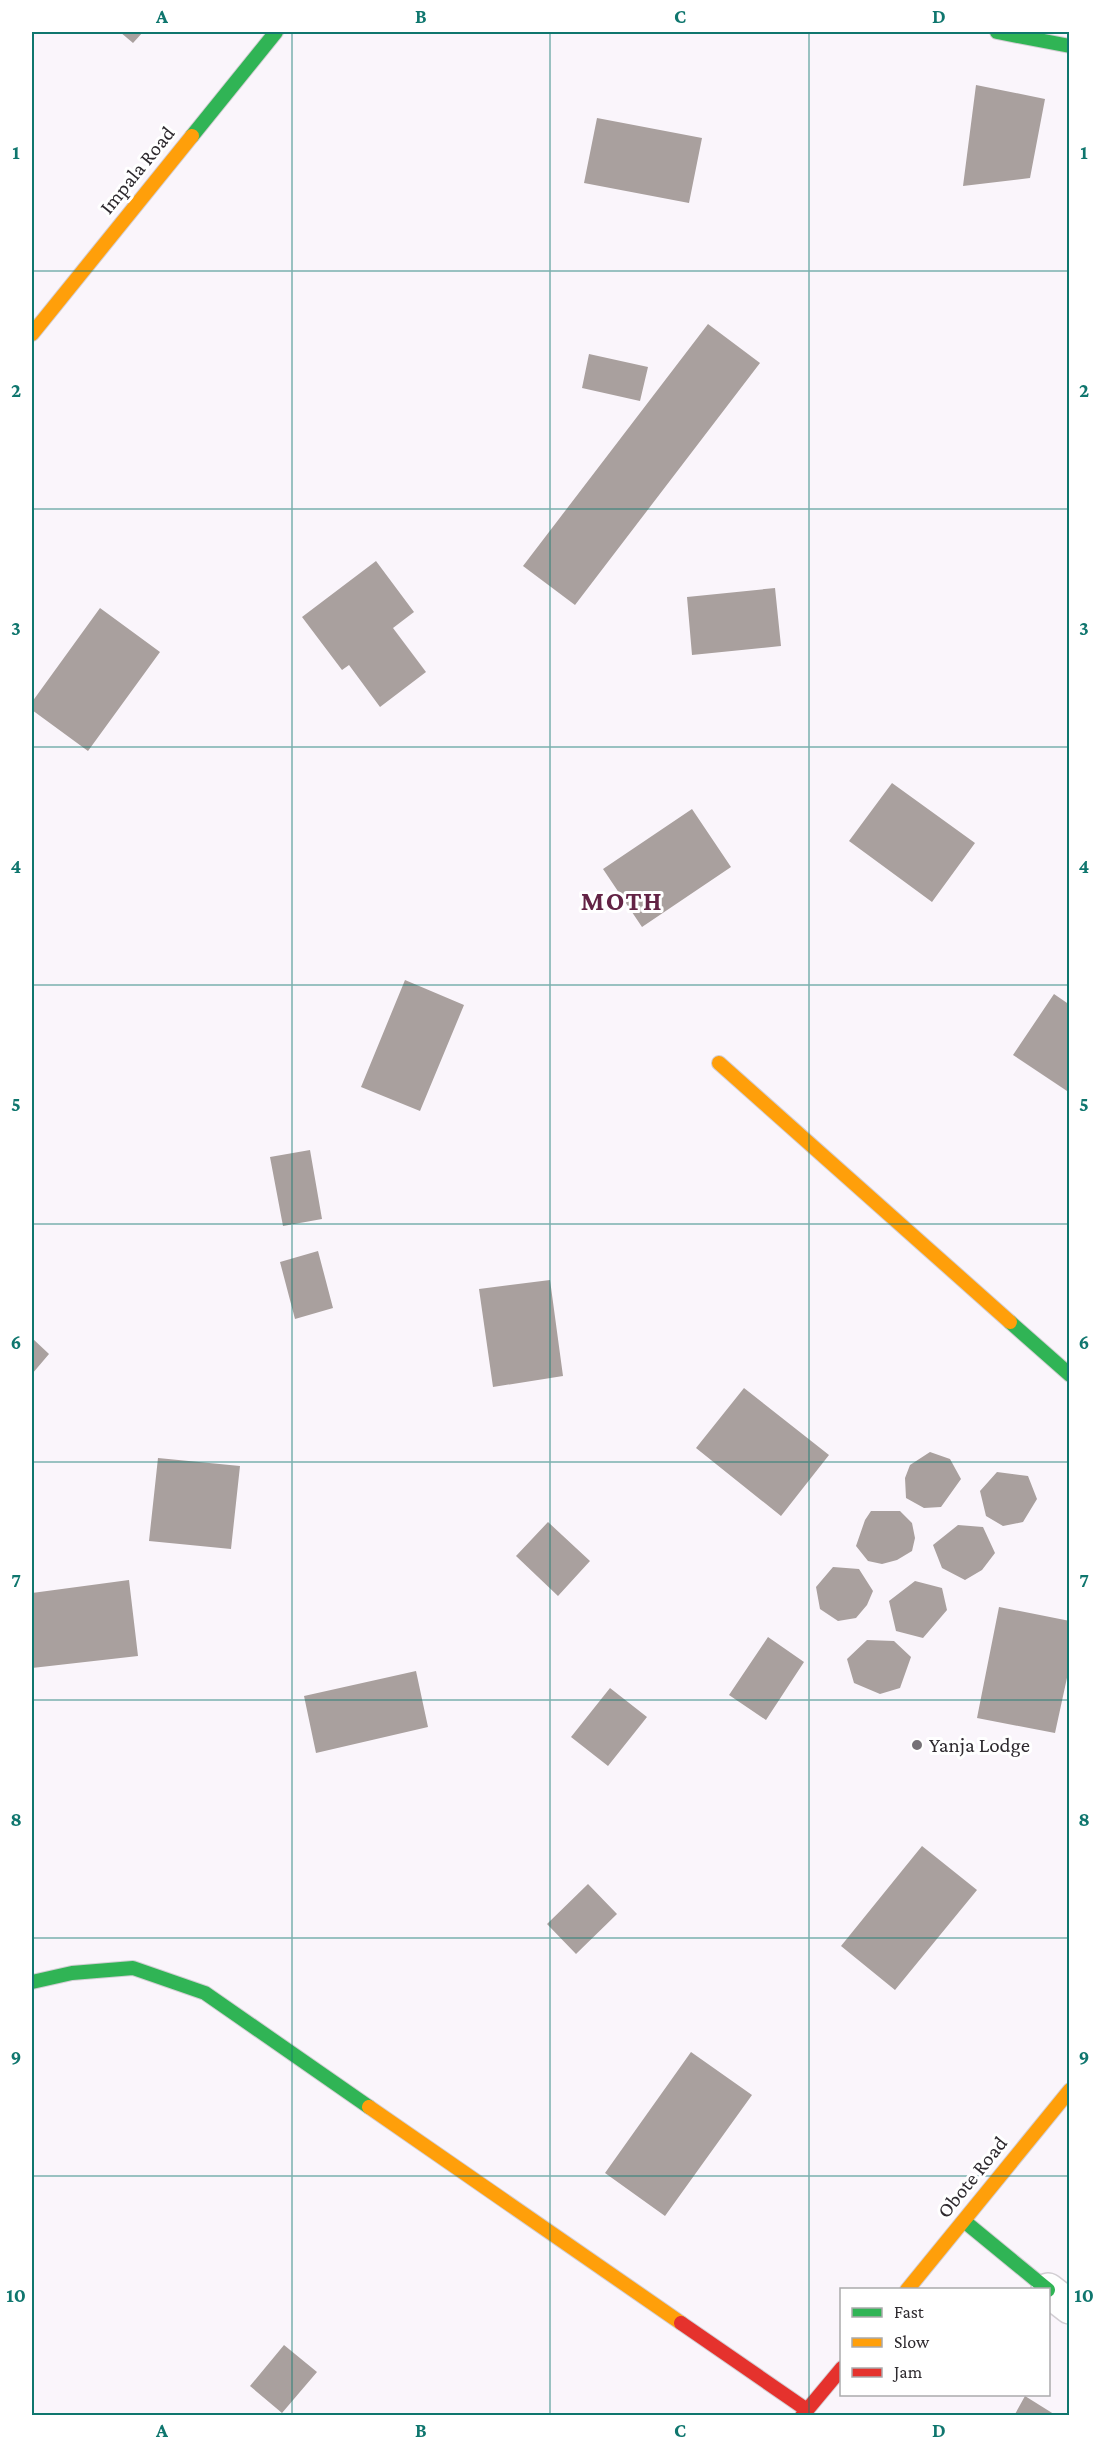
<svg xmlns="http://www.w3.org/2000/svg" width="1101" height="2447" font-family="'Crimson Pro',serif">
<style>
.building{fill:#a9a09e}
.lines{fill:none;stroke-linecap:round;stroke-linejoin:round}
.street-casing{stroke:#d2ced3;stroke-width:36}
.fast-casing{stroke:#d2ced3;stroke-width:16}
.slow-casing{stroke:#d2ced3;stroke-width:16}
.jam-casing{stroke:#d2ced3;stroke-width:16}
.street{stroke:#fefefe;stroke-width:33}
.fast{stroke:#30b455;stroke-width:14}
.slow{stroke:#ff9f0a;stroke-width:14}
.jam{stroke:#e5322d;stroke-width:14}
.grid{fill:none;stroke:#0f766e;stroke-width:1.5;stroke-opacity:0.55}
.poi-dot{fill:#757176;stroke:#fff;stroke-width:2}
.labels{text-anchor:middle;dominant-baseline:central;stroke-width:6;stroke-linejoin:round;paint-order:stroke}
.street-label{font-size:21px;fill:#2e2a2f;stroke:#fff}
.poi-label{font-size:21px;fill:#2e2a2f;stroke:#fff;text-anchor:start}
.district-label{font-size:27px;font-weight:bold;letter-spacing:1.5px;fill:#632345;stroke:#fff}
.neatline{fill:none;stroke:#0f766e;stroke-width:2}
.grid-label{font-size:20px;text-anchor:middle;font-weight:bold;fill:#0f766e}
</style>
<rect width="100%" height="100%" fill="#faf5fb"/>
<!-- building -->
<path class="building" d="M120,32H143L133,43Z
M976,85L1045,99L1030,178L963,186Z
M597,118L702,138L689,203L584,183Z
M708,324L760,363L575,605L523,566Z
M589,354L648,367L640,401L582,388Z
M376,561L414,612L393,628L426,672L380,707L349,665L342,670L302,617Z
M775,588L781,646L692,655L687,597Z
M100,608L160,652L88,751L32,710V702Z
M892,783L975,843L932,902L849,841Z
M692,809L731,867L642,927L603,869Z
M405,980L464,1005L420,1111L361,1087Z
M1054,994L1070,1005V1093L1013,1055Z
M310,1150L322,1219L283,1226L270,1157Z
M318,1251L333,1308L295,1319L280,1262Z
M550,1280L563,1376L493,1387L479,1289Z
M32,1338L49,1354L32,1374Z
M744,1388L829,1455L781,1516L696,1448Z
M930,1452L950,1459L961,1479L941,1507L924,1508L906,1498L905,1478L910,1465Z
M158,1458L240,1466L231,1549L149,1541Z
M997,1472L1028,1476L1037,1499L1023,1522L1003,1526L986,1516L980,1491Z
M871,1511H900L912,1523L915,1538L912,1551L897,1560L882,1564L868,1561L856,1546L865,1520Z
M548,1522L590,1561L558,1596L516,1556Z
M958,1525L983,1527L995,1553L982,1570L965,1580L942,1568L933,1545Z
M833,1567L859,1569L873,1591L867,1605L856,1618L838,1621L820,1609L816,1587Z
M129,1580L138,1656L32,1668V1593Z
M915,1581L942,1588L947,1610L923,1638L896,1631L889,1601Z
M999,1607L1070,1621V1664L1055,1733L977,1718Z
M768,1637L804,1662L766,1720L729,1695Z
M867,1640L894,1641L911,1657L900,1688L880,1694L854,1683L847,1659Z
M416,1671L428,1727L316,1753L304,1696Z
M610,1688L647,1717L608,1766L571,1737Z
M922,1846L977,1890L895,1990L841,1946Z
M588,1884L617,1914L576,1954L547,1924Z
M691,2052L752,2095L665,2216L605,2173Z
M284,2345L317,2372L282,2413L250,2386Z
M1025,2396L1057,2416H1014Z"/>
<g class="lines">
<defs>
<path id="street" d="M1048,2290L1070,2307"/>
<path id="fast" d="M997,32L1070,46
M192,136L276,32
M1010,1322L1070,1375
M32,1982L72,1973L133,1968L205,1993L369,2107
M964,2221L1048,2290"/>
<path id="slow" d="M32,334L192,136
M719,1063L1010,1322
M369,2107L681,2323
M907,2290L1070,2090"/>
<path id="jam" d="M681,2323L807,2410
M802,2416L842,2368"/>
</defs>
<!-- street casing -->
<use href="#street" class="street-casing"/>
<!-- fast casing -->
<use href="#fast" class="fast-casing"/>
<!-- slow casing -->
<use href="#slow" class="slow-casing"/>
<!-- jam casing -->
<use href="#jam" class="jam-casing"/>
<!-- street -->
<use href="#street" class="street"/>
<!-- fast -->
<use href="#fast" class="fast"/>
<!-- slow -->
<use href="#slow" class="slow"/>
<!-- jam -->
<use href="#jam" class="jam"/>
</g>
<!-- grid -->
<path class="grid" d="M292,32V2416M550,32V2416M809,32V2416M32,271H1070M32,509H1070M32,747H1070M32,985H1070M32,1224H1070M32,1462H1070M32,1700H1070M32,1938H1070M32,2176H1070"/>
<!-- markers -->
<circle class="poi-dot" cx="917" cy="1745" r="6"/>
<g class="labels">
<!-- street labels -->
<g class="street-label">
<text transform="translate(137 170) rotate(-51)">Impala Road</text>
<text transform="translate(972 2177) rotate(-51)">Obote Road</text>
</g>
<!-- poi labels -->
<g class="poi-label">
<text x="929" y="1745">Yanja Lodge</text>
</g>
<!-- district labels -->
<g class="district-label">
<text x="622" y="901">MOTH</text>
</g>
</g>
<!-- border -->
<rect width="1101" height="2447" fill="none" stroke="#ffffff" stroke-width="66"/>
<!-- legend -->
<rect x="840" y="2288" width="210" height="108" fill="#ffffff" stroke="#abaaac" stroke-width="1.5"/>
<rect x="852" y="2308" width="30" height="9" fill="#30b455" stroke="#abaaac" stroke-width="1.5"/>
<text x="894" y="2318" font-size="18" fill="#2e2a2f">Fast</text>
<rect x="852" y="2338" width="30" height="9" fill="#ff9f0a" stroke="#abaaac" stroke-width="1.5"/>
<text x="894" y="2348" font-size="18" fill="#2e2a2f">Slow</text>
<rect x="852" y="2368" width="30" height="9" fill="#e5322d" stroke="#abaaac" stroke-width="1.5"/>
<text x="894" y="2378" font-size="18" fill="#2e2a2f">Jam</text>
<rect x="33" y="33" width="1035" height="2381" class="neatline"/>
<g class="grid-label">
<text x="162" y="23">A</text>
<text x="421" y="23">B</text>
<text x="680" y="23">C</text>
<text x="939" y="23">D</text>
<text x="16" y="159">1</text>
<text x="1084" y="159">1</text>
<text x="16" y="397">2</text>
<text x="1084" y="397">2</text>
<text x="16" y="635">3</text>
<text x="1084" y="635">3</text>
<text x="16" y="873">4</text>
<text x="1084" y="873">4</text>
<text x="16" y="1111">5</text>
<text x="1084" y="1111">5</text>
<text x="16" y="1349">6</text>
<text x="1084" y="1349">6</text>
<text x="16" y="1587">7</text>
<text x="1084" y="1587">7</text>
<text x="16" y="1826">8</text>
<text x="1084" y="1826">8</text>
<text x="16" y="2064">9</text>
<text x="1084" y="2064">9</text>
<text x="16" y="2302">10</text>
<text x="1084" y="2302">10</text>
<text x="162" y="2437">A</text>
<text x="421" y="2437">B</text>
<text x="680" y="2437">C</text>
<text x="939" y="2437">D</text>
</g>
</svg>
